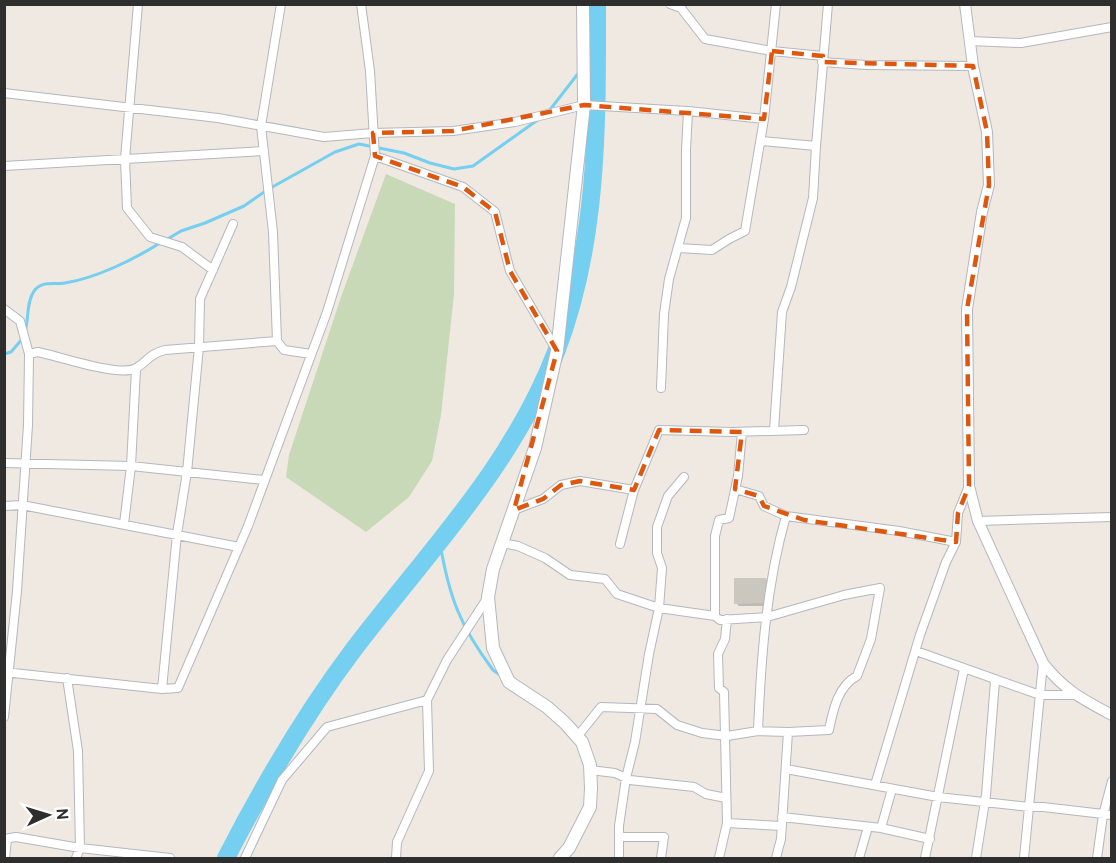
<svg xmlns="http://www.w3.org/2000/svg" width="1116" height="863" font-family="Overpass,sans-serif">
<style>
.cemetery{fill:#c8d9b8}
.shadow{fill:#0003}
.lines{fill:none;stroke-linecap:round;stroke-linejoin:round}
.stream{stroke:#75cff0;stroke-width:3}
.river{stroke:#75cff0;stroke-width:18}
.building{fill:#cbc7bf}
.minor-casing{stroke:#b4b7c1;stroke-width:10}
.tertiary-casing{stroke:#b4b7c1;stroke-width:12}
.secondary-casing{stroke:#b4b7c1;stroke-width:14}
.minor{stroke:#fff;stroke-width:8}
.tertiary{stroke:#fff;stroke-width:10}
.secondary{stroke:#fff;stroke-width:12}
.marked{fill:none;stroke:#df570e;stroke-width:4.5;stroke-dasharray:12 8;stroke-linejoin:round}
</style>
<rect width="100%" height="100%" fill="#efe9e1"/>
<!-- cemetery -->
<path class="cemetery" d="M386,174L455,204L454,294L441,415L432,461L409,497L366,532L286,477L289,455L341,297Z"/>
<!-- shadow -->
<path class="shadow" d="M766,579L769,583L770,606H739L736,603Z"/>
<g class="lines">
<!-- stream -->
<path class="stream" d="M588,61L597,45
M549,111L580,71
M166,240L181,231L205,223L244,206L267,190L335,152L359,144L404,153L430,163L454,169L473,166L539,119
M25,332C29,319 26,303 34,291C42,280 54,285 65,283C96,278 133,260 160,243
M4,354L11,352L23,338
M440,543C449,597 460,626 493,670L500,675"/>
<!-- river -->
<path class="river" d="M226,858C263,786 305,714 354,649C427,553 512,467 556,352C599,241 597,121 597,4"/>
</g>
<!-- building -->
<path class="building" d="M734,578H766L767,603L734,604Z"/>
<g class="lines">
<defs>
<path id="minor" d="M138,4L125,159L127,208L150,237L182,247L213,270
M281,4L261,126L273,232L277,341L284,350L311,354
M670,4L681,8L705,39L772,51L823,56
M969,41L1021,43L1112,27
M822,62L866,65L973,66
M4,93L218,118L324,137L373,133L453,131L515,122L584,105L688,111L764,119
M761,141L816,146L813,198L791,287L782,312L774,430
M816,146L828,4
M375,156L463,187L495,212L510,271L557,351
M4,166L264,151
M679,248L712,250L729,239L745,231L764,119L776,4
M4,309L20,321L29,354
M661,388L664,314L669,279L686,218V150L688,111
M4,463L131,466L264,480
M735,489L759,496L764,506L786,516L899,531L956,542
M4,506L22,505L239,547
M514,510L543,499L561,485L580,481L634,490L659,430L732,432L804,430
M978,521L1112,517
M124,524L131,466L136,369
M502,543L518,546L545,558L570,575L605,579L617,594L659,608L715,616L720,620L767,617L844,595L880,588L871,639L857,676C838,686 833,710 829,730L788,732
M620,544L634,490
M715,616V536L719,520L729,518L738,476L742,432
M916,651L1040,695H1075
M4,672L162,689L178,688L248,526L327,312L375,156L370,71L361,4
M67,678L78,751L80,848L76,858
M162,689L177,534L187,472L199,347L200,299L233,224
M4,717L17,591L28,425L29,354L38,352C58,356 116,376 134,369C146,364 148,354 165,350L277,341
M577,737L601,707L657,709L677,725L702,733L727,736L758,731
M786,769L938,797L1029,807H1043L1112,815
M590,770L615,773L630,780L694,787L706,794L726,798
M875,785L920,635L946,562L956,542L958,513L969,486
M782,817L881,828L930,839
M727,823L782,826
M881,828L892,789
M619,837H664L661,858
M4,839L16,837L80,848L170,858
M5,858L7,839
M245,858L282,780L327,727L427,700L447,660L488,597
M396,858L397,842L429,771L427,700
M619,858V826L626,778L635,742L649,654L659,608L662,568L657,553V527L668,496L684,477
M719,858L727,823L724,692L719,688L718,654L725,639L727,619
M776,858L781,839L788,732L758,731C761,659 766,586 786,516
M859,858L868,827
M925,858L964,669
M976,858L986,795L995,681
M1024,858L1043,663
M1097,858L1103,815L1112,781"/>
<path id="tertiary" d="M965,4L973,66L987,132L989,185L982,212L967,309L969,486L978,521L1043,663C1064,690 1082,699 1112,715"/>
<path id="secondary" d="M560,858L569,848L590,807L591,788L590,765L582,742L565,723L547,707L509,682L493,648L488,597L493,569L535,448L557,351L584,105L583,4"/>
</defs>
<!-- minor casing -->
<use href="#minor" class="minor-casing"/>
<!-- tertiary casing -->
<use href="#tertiary" class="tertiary-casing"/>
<!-- secondary casing -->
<use href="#secondary" class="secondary-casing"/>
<!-- minor -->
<use href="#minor" class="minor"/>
<!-- tertiary -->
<use href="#tertiary" class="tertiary"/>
<!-- secondary -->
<use href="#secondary" class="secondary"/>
</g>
<!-- marked area -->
<path class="marked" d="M772,51L823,56L822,62L973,66L987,132L989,185L967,309L969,486L958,513L956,542L804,520L764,506L759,496L735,489L742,432L659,430L634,490L580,481L561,485L543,499L514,510L557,351L510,271L495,212L463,187L375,156L373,133L453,131L584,105L764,119Z"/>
<!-- border -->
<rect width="1116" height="863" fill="none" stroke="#2e2e2e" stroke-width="12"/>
<!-- north arrow -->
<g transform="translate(48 815) rotate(86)" stroke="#ffffff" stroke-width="4.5" paint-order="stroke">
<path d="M0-4.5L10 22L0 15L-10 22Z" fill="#2e2e2e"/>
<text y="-9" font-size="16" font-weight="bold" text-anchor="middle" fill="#2e2e2e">N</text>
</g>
</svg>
